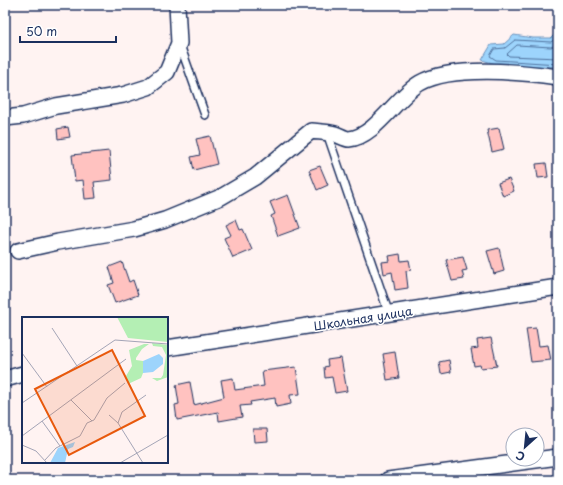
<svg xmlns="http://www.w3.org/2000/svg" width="563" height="485" font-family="'Playpen Sans',sans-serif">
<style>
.water{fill:#9dd4fc;stroke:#6992bd}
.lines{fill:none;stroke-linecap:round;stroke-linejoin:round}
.shore{stroke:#4f719d;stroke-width:1}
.building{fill:#ffc2c0;stroke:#1b2f5e}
.lane-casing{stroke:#1b2f5e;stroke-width:10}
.street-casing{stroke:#1b2f5e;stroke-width:18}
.lane{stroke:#fff;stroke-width:7}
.street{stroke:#fff;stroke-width:15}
.labels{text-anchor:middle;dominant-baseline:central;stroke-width:3;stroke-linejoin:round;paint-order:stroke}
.street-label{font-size:12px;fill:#1b2f5e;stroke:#fff}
.inset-road{fill:none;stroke:#a4a5b7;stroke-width:1}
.view{fill:#e8590c;fill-opacity:0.15;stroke:#e8590c;stroke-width:2}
.inset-edge{fill:none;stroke:#1b2f5e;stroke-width:2}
</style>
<rect width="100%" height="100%" fill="#fff3f2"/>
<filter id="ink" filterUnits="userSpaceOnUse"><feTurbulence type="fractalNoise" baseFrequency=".025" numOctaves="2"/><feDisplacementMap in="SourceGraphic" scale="8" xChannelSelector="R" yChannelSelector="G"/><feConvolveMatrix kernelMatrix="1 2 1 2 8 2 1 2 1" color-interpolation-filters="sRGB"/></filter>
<g filter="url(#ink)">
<!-- water -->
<path class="water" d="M558,31V67L496,64L482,60L491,45L504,44L514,35L533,38H551Z"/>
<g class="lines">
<!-- shore -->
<path class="shore" d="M558,37L551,42L515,40L505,48L494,49L490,56L496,60L558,64
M558,44L551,47L517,45L507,54L509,56L558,58"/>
</g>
<!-- building -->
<path class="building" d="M68,127L70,137L58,139L57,129Z
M499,128L504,149L492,152L487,130Z
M210,136L217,164L194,170L191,157L200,155L196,139Z
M109,151L112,180L94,182L96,198L85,199L83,180L75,181L72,155Z
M546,163L548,177L538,178L536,164Z
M320,166L328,185L317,190L309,170Z
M509,179L514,191L503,196L498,183Z
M288,195L300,228L278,236L271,216L275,214L270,202Z
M236,220L240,230L243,229L252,250L233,258L224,238L231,235L226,225Z
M499,248L504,271L494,274L487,251Z
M400,254L401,261L409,260L411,270L406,271L408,288L395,290L392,272L384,274L382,262L390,261L389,256Z
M463,257L467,270L462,271L464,279L452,281L446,260Z
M122,262L129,282L133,280L138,295L115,303L108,285L114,283L109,267Z
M536,328L539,346L548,345L551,360L531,362L526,329Z
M491,338L497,366L481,368L480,365L474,366L471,349L478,348L477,340Z
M395,352L399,378L387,380L383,354Z
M341,358L347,391L335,393L332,377L325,378L324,367L328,366L327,360Z
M449,360L451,372L441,374L439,362Z
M296,367L300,394L290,395L291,404L276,407L275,398L250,402L251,405L240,406L242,417L219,421L218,412L177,420L175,405L179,404L176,385L190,382L194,405L224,397L221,380L233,378L235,390L264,386L262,371Z
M253,429H267L268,441L254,442Z"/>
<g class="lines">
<defs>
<path id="lane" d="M180,45L205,115
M327,133L389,314"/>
<path id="street" d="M5,118L23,116L56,106L123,95L148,87L167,72L179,43L177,5
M18,251L58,242L134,229L165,220L221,197L255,177L311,131C319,132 327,132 335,134C339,135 345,139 349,139C375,137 397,96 420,83C452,65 522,72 558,77
M167,348L558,287
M5,379L23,374
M388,480L558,457"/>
</defs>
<!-- lane casing -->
<use href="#lane" class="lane-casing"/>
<!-- street casing -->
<use href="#street" class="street-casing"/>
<!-- lane -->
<use href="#lane" class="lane"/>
<!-- street -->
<use href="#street" class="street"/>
</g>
</g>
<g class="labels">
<!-- street labels -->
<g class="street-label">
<text transform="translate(363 318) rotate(-9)">Школьная улица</text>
</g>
</g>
<!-- overview -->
<g transform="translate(22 317)">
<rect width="146" height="146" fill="#fff3f2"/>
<path d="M95,0H146V25L106,21ZM130,26L146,28V60L135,64L130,61H139L141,58L144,38L140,30L131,29ZM122,27H127L120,32L114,41V43L121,44V56L119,61L106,67L104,59L110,49L107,33Z" fill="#b4efb4"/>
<path d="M137,37L141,41V47L131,55L121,56V44ZM53,125L51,130L46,132L43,146H28L36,131Z" fill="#9dd4fc"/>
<path class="inset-road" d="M30,11L55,49M0,36L25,70M49,83L70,104M0,86L93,23L146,27M87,98L96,106L121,146M20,104L38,129M96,106L100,95L124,78M0,119L104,42M0,128L14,134L25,146M23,143L34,131L58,119L65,106L72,103L85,81L103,66M98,146L146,118"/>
<path class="view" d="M90,33L123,99L47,138L13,72Z"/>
<rect width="146" height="146" class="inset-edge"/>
</g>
<!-- margin -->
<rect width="563" height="485" fill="none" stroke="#fff" stroke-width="20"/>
<rect x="10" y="10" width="543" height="465" fill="none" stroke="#1b2f5e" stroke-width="1.5" filter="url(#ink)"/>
<!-- north arrow -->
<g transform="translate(525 447) rotate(207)"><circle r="19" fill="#ffffff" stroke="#a4acbf"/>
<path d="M0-3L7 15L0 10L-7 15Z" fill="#1b2f5e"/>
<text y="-6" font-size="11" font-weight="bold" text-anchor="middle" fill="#1b2f5e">С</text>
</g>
<!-- scale -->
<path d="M20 36v6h96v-6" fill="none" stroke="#1b2f5e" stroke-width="2"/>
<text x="26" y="36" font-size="12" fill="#1b2f5e" stroke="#ffffff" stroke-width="3" paint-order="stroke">50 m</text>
</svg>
